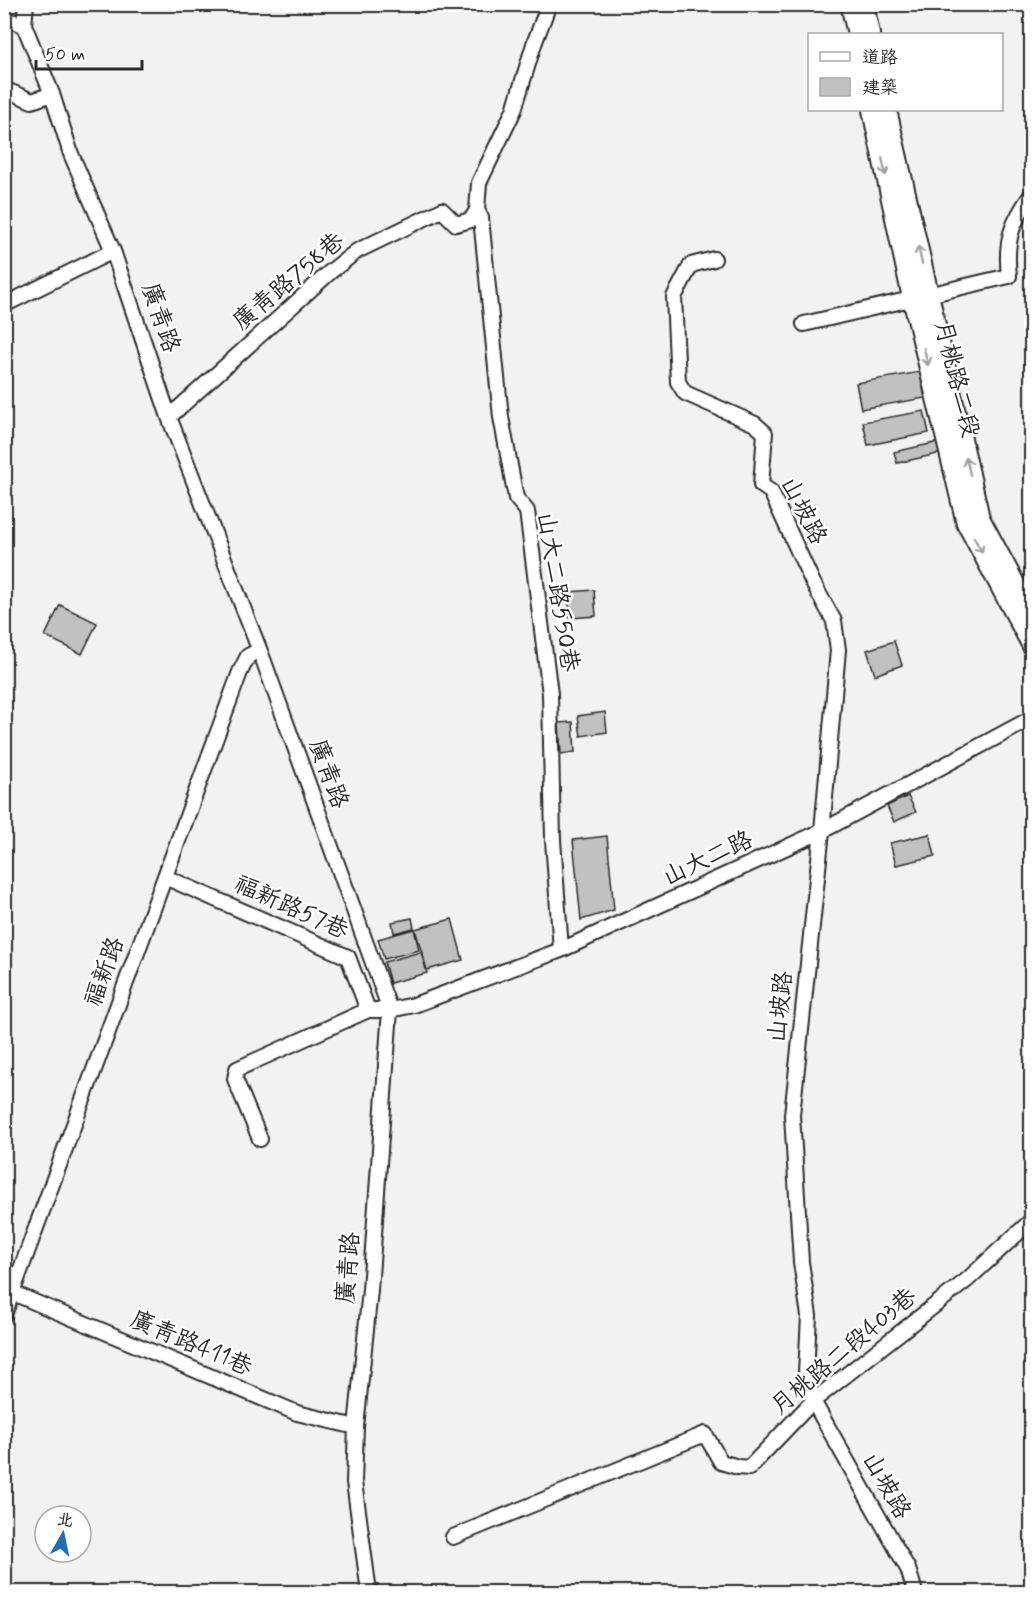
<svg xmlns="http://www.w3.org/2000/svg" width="1036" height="1597" font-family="Mynerve,'LXGW WenKai TC',sans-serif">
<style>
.building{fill:#c1c1c1;stroke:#2b2b2b;stroke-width:1.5}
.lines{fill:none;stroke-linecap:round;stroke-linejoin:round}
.street-casing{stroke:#2b2b2b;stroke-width:18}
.secondary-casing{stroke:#2b2b2b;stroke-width:22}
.street{stroke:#fff;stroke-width:14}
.secondary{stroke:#fff;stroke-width:18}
.oneway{stroke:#a0a0a0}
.labels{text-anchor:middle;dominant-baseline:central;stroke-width:5;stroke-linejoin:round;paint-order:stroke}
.street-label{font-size:24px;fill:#2b2b2b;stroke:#fff}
</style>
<rect width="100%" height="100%" fill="#f2f2f2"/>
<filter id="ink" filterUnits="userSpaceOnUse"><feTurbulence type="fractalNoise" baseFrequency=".0167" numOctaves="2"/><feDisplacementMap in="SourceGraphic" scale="12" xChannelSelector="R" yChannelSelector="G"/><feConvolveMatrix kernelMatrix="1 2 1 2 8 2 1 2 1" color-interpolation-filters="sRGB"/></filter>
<g filter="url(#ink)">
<!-- building -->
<path class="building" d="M920,372L925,398L861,409L856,383Z
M924,411L929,433L868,445L863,422Z
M939,442L942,453L897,463L894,452Z
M594,590L596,616L570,618L568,592Z
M60,605L97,623L82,654L45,636Z
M894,641L902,665L875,675L867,650Z
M605,712L607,732L581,736L578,716Z
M573,722L575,752L561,754L559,723Z
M908,796L916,812L894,822L887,806Z
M930,834L935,856L896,865L890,843Z
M607,836L614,910L581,920L573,840Z
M412,918L414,928L394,933L392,922Z
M452,919L463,960L427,970L415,929Z
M414,929L419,950L384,959L378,939Z
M421,952L427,973L390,983L384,962Z"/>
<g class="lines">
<defs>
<path id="street" d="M26,4L24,25L52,94L71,154L113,251L169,417L263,659L390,1010L370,1290L356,1427L354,1482L369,1592
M549,4L534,44L514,110L479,183L477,210L481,218L501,417L516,498L527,511L550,694L553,840L561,950
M4,19L24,25
M4,89L32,101L52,94
M714,259L691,265L674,297L678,382L685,393L755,424L765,433L761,485L771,492L813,583L834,621L838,650L822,831L792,1115L801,1262L809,1316L806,1373L813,1401L908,1569L915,1592
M4,305L113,251
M804,324L1009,276C1005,241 1011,223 1032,194
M169,417L330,272L357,251L442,210L456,224L471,220L477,210
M165,877L348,957L368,1010
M260,1139L235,1079L237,1069L368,1010H390L414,1005L561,950L822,831L1032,718
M13,1293L297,1413L356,1427
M4,1315L240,672L248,656L258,651
M453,1537L705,1434L721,1462L738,1467L749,1468L813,1401L967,1280L1032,1220"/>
<path id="secondary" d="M850,4L857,34
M864,4L870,34
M872,110L912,298L966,523L1032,646
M887,110L980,518L1032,615"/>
</defs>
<!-- street casing -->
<use href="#street" class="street-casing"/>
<!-- secondary casing -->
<use href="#secondary" class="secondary-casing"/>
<!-- street -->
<use href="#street" class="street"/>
<!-- secondary -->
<use href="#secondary" class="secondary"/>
</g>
<!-- one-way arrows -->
<defs><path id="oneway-shaft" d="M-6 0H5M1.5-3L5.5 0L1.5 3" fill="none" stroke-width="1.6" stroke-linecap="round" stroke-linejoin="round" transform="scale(1.5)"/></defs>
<g class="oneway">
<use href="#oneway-shaft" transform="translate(884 167) rotate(78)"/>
<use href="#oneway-shaft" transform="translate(920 255) rotate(-103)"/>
<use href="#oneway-shaft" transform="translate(926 357) rotate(76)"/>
<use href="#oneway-shaft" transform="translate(968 466) rotate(-103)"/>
<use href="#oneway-shaft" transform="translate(978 545) rotate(62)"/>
</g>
</g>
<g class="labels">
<!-- street labels -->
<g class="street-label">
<text transform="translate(289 282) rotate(-40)">廣青路758巷</text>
<text transform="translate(160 318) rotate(71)">廣青路</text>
<text transform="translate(956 379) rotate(76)">月桃路二段</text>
<text transform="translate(803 511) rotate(63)">山坡路</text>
<text transform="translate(557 592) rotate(81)">山大二路550巷</text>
<text transform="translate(328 774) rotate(70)">廣青路</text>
<text transform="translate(708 859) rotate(-25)">山大二路</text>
<text transform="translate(291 908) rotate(24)">福新路57巷</text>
<text transform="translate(105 972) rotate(-70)">福新路</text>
<text transform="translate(781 1007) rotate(-84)">山坡路</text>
<text transform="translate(349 1268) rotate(-85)">廣青路</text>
<text transform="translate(191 1344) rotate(23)">廣青路411巷</text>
<text transform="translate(844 1352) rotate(-40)">月桃路二段403巷</text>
<text transform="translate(886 1486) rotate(60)">山坡路</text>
</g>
</g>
<!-- margin -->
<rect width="1036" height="1597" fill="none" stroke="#fff" stroke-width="24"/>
<rect x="12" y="12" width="1012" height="1573" fill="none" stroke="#2b2b2b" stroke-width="2" filter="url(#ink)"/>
<!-- legend -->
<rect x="808" y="33" width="195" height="78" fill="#ffffff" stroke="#aaaaaa" stroke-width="1.5"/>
<rect x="820" y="52" width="30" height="9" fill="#ffffff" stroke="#aaaaaa" stroke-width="1.5"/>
<text x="862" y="63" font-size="18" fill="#2b2b2b">道路</text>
<rect x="820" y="78" width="30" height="18" fill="#c1c1c1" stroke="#aaaaaa" stroke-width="1.5"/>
<text x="862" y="93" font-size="18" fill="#2b2b2b">建築</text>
<!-- north arrow -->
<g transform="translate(63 1534) rotate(9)"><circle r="28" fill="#ffffff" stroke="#aaaaaa" stroke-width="1.5"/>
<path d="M0-4.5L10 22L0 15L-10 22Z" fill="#1f6fb2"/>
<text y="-9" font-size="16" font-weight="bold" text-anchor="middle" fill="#2b2b2b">北</text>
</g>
<!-- scale -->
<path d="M36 60v9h106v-9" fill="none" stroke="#2b2b2b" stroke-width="3"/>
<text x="45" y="60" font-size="18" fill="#2b2b2b" stroke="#ffffff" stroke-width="4.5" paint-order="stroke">50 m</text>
</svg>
